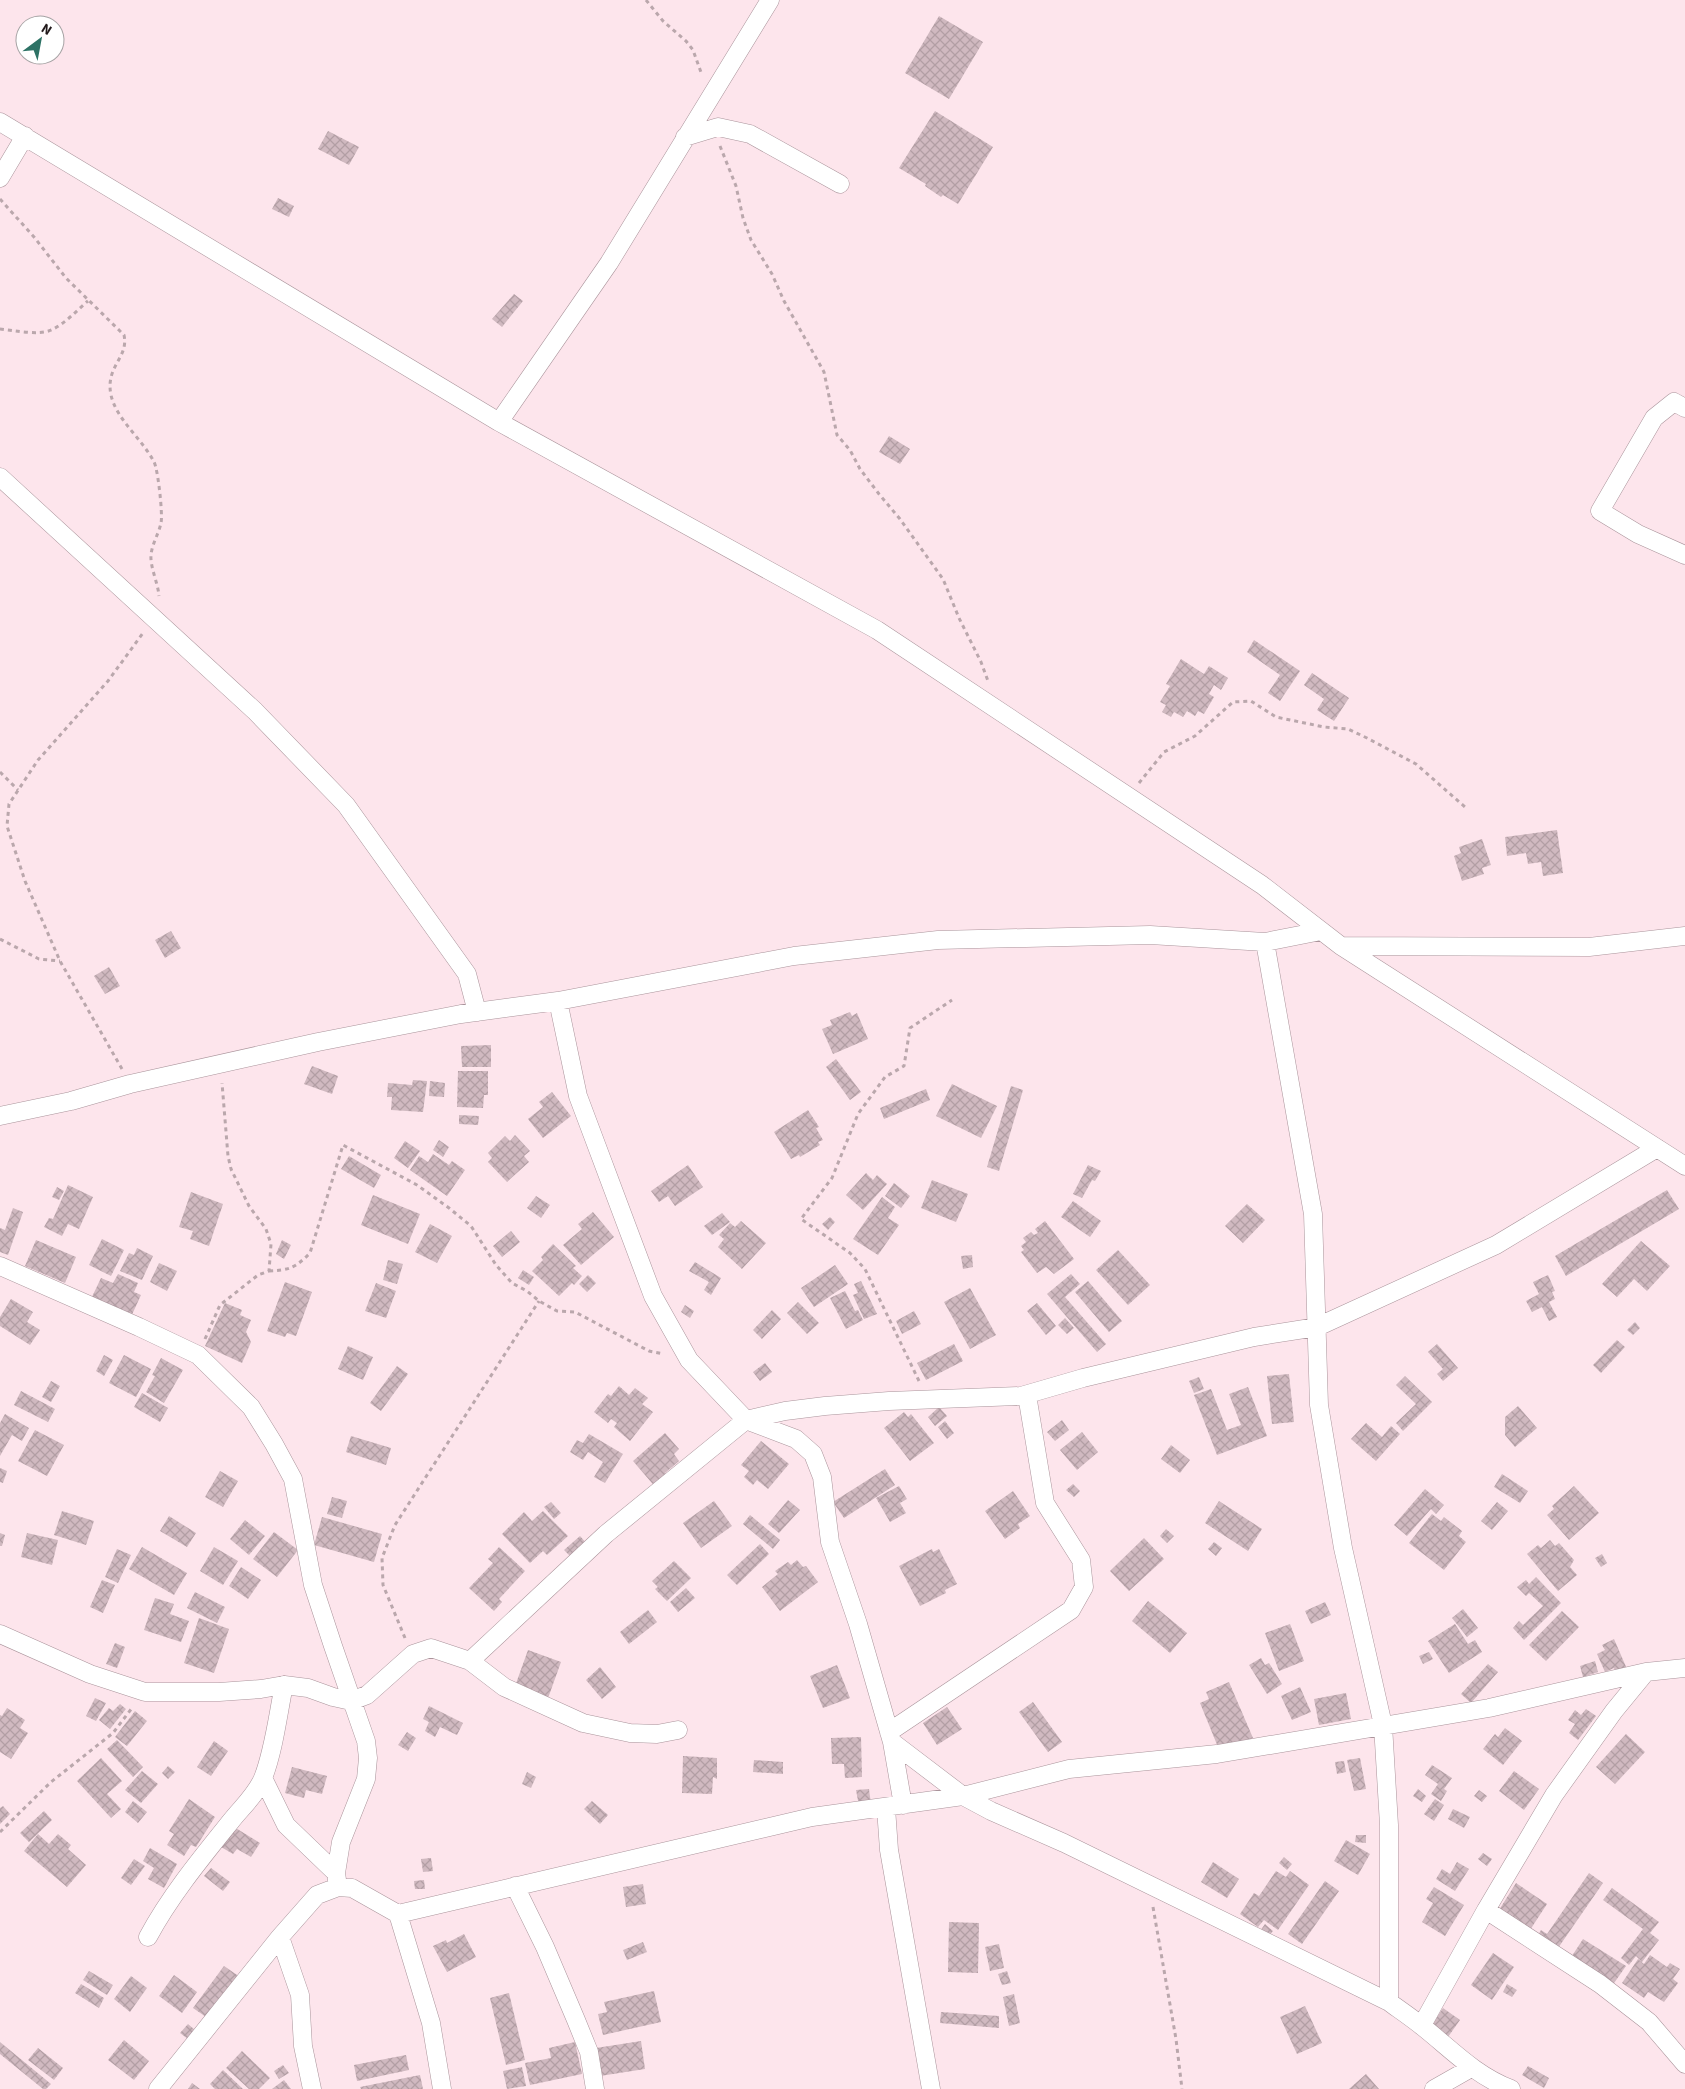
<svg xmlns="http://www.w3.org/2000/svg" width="1685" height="2089" font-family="'Source Sans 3',sans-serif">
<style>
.building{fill:url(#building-cross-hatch)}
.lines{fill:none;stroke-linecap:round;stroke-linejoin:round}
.street-casing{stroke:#aa949b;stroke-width:19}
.path{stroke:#baa7ac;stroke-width:3;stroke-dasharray:4 4;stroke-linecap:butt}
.street{stroke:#fff;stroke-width:18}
</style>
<defs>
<pattern id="building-cross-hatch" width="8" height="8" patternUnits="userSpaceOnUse" patternTransform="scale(1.25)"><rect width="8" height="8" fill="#d0b9c0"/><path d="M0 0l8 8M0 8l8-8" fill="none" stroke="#b29ea4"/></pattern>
</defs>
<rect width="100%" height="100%" fill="#fde5ec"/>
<!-- building -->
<path class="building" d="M939,16L983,42L949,99L905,73Z
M935,111L993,147L958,204L943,195L941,197L925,186L926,184L899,168Z
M328,131L359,147L349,165L318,149Z
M278,198L294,206L289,217L272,209Z
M514,294L523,301L502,327L492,319Z
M889,436L910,449L900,464L879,452Z
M1254,640L1300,671L1280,701L1268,693L1280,675L1247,652Z
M1181,659L1204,674L1209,666L1228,678L1221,690L1214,685L1209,694L1214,697L1204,714L1198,711L1195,716L1187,711L1183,717L1174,712L1171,717L1162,712L1166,705L1160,702L1170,686L1166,684Z
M1312,673L1349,698L1334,721L1317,710L1324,699L1304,685Z
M1557,830L1563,873L1543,876L1541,862L1528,864L1526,853L1507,856L1505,837Z
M1482,839L1491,865L1482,868L1484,874L1462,881L1454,856L1461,853L1459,847Z
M171,931L181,948L165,958L155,940Z
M109,967L120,986L105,994L94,976Z
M850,1012L852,1016L857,1013L868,1039L833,1054L822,1029L832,1025L830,1020Z
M491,1045V1067H462L461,1046Z
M836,1059L861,1092L850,1100L826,1067Z
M312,1066L338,1076L332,1094L304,1084Z
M458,1071H488V1095H484L483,1108L457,1107Z
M413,1080L427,1081L423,1112L391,1110L392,1097H387L388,1083L412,1085Z
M430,1081L445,1083L444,1097L429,1096Z
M952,1084L997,1106L981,1138L936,1116Z
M1011,1086L1023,1090L999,1171L987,1167Z
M926,1089L930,1100L884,1119L880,1108Z
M552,1092L571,1116L543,1138L528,1119L543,1107L539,1102Z
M808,1110L819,1127L816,1128L823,1140L818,1142L820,1145L800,1157L799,1155L791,1159L774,1132Z
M459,1115L479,1116L478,1125L459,1124Z
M515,1135L530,1151L524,1156L529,1162L507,1182L488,1162L492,1158L488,1153L505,1136L510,1141Z
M439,1140L449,1147L443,1157L433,1150Z
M405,1141L420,1151L408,1168L394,1158Z
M433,1154L449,1165L452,1161L465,1170L447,1196L410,1170L419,1156L428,1162Z
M349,1156L381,1175L374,1188L341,1169Z
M688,1165L703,1187L675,1206L668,1196L659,1202L651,1191Z
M1088,1165L1101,1171L1095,1181L1092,1180L1082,1198L1073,1194Z
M866,1173L873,1180L877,1175L887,1184L863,1210L846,1195Z
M932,1180L968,1194L956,1222L921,1208Z
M894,1183L910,1196L901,1208L885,1196Z
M68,1185L93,1197L79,1229L68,1224L62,1236L44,1227L49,1218L53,1219Z
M57,1187L64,1191L59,1200L52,1197Z
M1667,1190L1679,1209L1566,1276L1555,1256Z
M191,1192L223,1204L209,1246L190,1239L193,1231L179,1227Z
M373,1195L420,1214L408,1244L361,1225Z
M536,1196L550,1205L541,1218L527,1208Z
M882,1197L895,1207L888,1218L899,1225L878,1255L853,1239Z
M1073,1201L1101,1221L1090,1237L1061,1217Z
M1247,1204L1265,1220L1243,1243L1225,1226Z
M13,1208L23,1212L8,1255L0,1252V1228L5,1230Z
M593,1212L614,1237L581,1265L563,1245L582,1229L578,1224Z
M722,1213L730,1222L712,1235L704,1226Z
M830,1217L835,1222L828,1230L822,1224Z
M741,1221L766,1243L742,1269L718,1247L724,1239L719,1235L730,1223L735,1227Z
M1045,1221L1074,1259L1054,1274L1046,1267L1037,1273L1021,1252L1024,1250L1021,1246L1026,1242L1023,1238L1031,1232L1034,1235L1038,1233L1035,1229Z
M430,1224L452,1236L437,1263L415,1252Z
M511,1231L520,1242L502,1257L493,1246Z
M102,1239L124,1250L111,1276L89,1265Z
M36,1240L76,1257L65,1283L25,1266Z
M282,1240L291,1245L284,1259L276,1254Z
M1641,1241L1670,1266L1647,1291L1634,1279L1617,1297L1602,1284Z
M553,1244L576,1266L573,1268L582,1276L574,1285L572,1283L559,1296L532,1271L543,1260L541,1257Z
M137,1248L153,1256L142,1280L120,1271L129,1253L134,1255Z
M1118,1250L1150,1285L1128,1305L1096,1270Z
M972,1255L973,1267L963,1269L961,1256Z
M388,1260L403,1264L397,1284L383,1280Z
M695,1262L721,1278L711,1295L704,1290L709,1282L689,1271Z
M159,1263L177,1271L167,1291L150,1282Z
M835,1265L848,1284L814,1307L801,1288Z
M523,1270L534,1277L529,1285L518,1278Z
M118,1274L138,1283L134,1292L141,1295L130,1319L90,1301L101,1278L113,1283Z
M1071,1274L1080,1284L1065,1297L1106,1344L1097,1352L1047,1294Z
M588,1275L596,1283L587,1292L579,1284Z
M1548,1275L1555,1291L1552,1292L1555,1299L1549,1302L1557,1317L1549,1321L1542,1307L1532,1312L1526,1301L1539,1294L1533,1282Z
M861,1281L877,1314L864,1319L853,1295L858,1293L854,1284Z
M1088,1281L1122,1321L1109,1332L1075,1292Z
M285,1282L312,1292L296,1336L287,1333L285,1337L267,1331Z
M376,1283L396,1291L386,1318L365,1311Z
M970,1288L996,1335L970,1349L944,1302Z
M845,1291L855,1311L858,1310L863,1320L846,1329L830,1298Z
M11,1299L33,1312L27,1322L40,1330L30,1345L0,1326V1317Z
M798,1302L819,1323L807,1334L787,1313Z
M225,1303L242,1310L240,1315L251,1320L246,1332L251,1342L242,1363L205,1346Z
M1037,1303L1056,1326L1046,1335L1027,1311Z
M685,1305L694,1311L690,1318L681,1312Z
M772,1310L781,1319L762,1339L753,1330Z
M914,1311L921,1324L902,1334L896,1321Z
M1065,1318L1074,1328L1067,1334L1058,1325Z
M1635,1322L1640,1328L1633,1335L1627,1330Z
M1617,1340L1625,1347L1601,1373L1593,1365Z
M954,1344L963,1361L926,1380L917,1363Z
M1437,1344L1458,1368L1443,1381L1437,1374L1443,1369L1428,1352Z
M348,1346L373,1357L363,1380L338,1369Z
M104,1355L113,1360L104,1376L96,1371Z
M124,1355L151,1369L136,1397L109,1383Z
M161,1358L183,1370L164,1403L146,1392L155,1376L152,1375Z
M765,1363L772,1372L760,1381L753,1372Z
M397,1366L408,1374L381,1411L370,1403Z
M1289,1374L1294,1422L1272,1424L1267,1376Z
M1405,1376L1432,1402L1403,1431L1396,1423L1416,1404L1396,1385Z
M1199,1377L1204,1389L1194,1393L1189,1381Z
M51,1381L60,1386L51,1402L42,1397Z
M619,1386L629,1395L635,1388L648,1398L642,1404L653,1412L630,1441L614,1427L617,1423L611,1419L608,1423L594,1412L608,1394L611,1396Z
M1248,1387L1267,1436L1217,1455L1194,1395L1211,1389L1227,1430L1241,1425L1229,1394Z
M21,1391L55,1409L48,1422L14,1405Z
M142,1393L168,1408L160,1422L134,1407Z
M1518,1406L1537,1428L1515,1447L1505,1435V1417Z
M939,1407L947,1416L935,1426L928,1417Z
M904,1412L908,1417L911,1414L934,1443L910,1461L884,1428Z
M5,1414L29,1428L22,1441L12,1435L0,1456V1423Z
M1062,1420L1069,1430L1055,1441L1047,1432Z
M945,1421L954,1433L947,1439L938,1427Z
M1366,1423L1382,1437L1391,1426L1400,1434L1376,1461L1351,1439Z
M35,1430L64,1445L47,1476L18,1461Z
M1082,1432L1098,1452L1077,1470L1060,1450Z
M665,1433L679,1449L674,1454L679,1461L665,1473L669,1478L657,1489L633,1461Z
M589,1434L623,1454L605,1483L594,1477L603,1462L588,1452L583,1460L570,1452L577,1440L583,1443Z
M351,1436L391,1448L386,1465L346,1452Z
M761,1441L789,1464L768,1489L757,1480L753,1485L744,1477L749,1471L741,1465Z
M1171,1445L1190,1460L1180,1473L1161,1459Z
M0,1468L7,1471L3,1483L0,1482Z
M885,1469L895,1485L844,1518L833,1502Z
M220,1471L238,1481L223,1507L205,1497Z
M1502,1474L1528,1491L1520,1503L1494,1487Z
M1073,1484L1080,1491L1074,1497L1066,1490Z
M899,1486L907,1499L900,1503L906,1513L890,1522L876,1498Z
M1574,1486L1599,1513L1569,1540L1547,1515L1554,1509L1552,1506Z
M1425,1489L1444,1505L1436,1514L1431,1509L1407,1536L1394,1525Z
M1013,1491L1030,1516L1018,1524L1020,1528L1005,1539L985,1511Z
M332,1497L347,1501L342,1518L327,1514Z
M788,1500L800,1510L779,1533L768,1524Z
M714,1501L732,1526L701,1548L683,1523Z
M1219,1501L1262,1529L1248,1551L1205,1523Z
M551,1502L561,1513L554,1519L544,1507Z
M1497,1502L1508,1511L1492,1530L1481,1521Z
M62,1511L94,1521L86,1545L54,1535Z
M543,1511L568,1536L547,1555L543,1551L530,1563L502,1534L524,1512L532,1521Z
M1432,1514L1441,1521L1444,1517L1462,1531L1459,1536L1466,1542L1444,1570L1409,1543Z
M750,1515L780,1540L773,1549L743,1524Z
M169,1516L196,1533L187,1547L160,1531Z
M322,1517L382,1534L374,1562L314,1545Z
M245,1520L265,1536L249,1555L230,1539Z
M1166,1529L1174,1536L1167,1543L1160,1536Z
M274,1532L298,1550L277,1577L253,1559Z
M0,1533L5,1535L2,1546H0Z
M27,1533L58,1540L52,1565L21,1557Z
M580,1536L588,1545L573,1559L564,1550Z
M1144,1538L1164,1559L1129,1591L1110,1571Z
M1550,1540L1555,1546L1559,1543L1574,1560L1570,1567L1577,1575L1558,1591L1527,1554L1538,1545L1541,1548Z
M1214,1542L1222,1548L1216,1556L1208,1549Z
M760,1544L769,1554L737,1585L727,1575Z
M142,1547L187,1573L174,1595L129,1569Z
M214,1547L238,1561L223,1585L200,1571Z
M499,1547L525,1571L499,1599L502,1602L494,1611L469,1588L493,1563L488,1559Z
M117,1549L131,1555L118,1583L105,1577Z
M932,1549L933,1552L939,1549L957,1584L945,1590L946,1593L920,1606L899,1566Z
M1602,1554L1607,1563L1601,1567L1595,1558Z
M797,1560L803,1567L806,1566L818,1582L780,1611L762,1587L778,1574L775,1571L788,1562L791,1565Z
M674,1561L691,1578L667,1601L655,1589L658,1587L652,1581Z
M241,1567L261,1580L248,1599L229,1586Z
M1536,1577L1561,1603L1524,1640L1513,1628L1519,1621L1523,1625L1543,1606L1529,1593L1526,1596L1517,1587L1526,1580L1529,1584Z
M102,1580L115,1585L103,1613L90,1607Z
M686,1588L695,1598L678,1612L670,1602Z
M195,1592L225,1607L217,1623L187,1608Z
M155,1598L174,1604L170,1614L189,1621L181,1642L144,1630Z
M1148,1601L1187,1633L1170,1653L1132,1621Z
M1325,1602L1331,1615L1311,1624L1305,1611Z
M1463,1609L1478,1628L1467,1637L1452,1618Z
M648,1610L657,1622L629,1644L620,1632Z
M1562,1611L1579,1627L1546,1661L1529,1645Z
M199,1618L229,1629L214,1673L184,1663Z
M1290,1624L1304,1661L1279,1671L1265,1633Z
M1455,1624L1468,1644L1475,1640L1482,1652L1449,1673L1428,1641Z
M1614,1639L1627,1669L1616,1674L1614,1668L1605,1672L1597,1654L1605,1650L1602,1645Z
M115,1643L125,1647L117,1668L106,1664Z
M528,1650L561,1662L547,1701L514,1689Z
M1429,1652L1433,1659L1423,1664L1419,1656Z
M1261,1658L1265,1665L1269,1663L1282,1684L1267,1694L1249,1665Z
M1595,1661L1598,1672L1583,1677L1580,1666Z
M1488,1664L1498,1672L1471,1703L1461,1694Z
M837,1665L850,1698L823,1708L810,1676Z
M600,1667L616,1687L602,1699L586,1680Z
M1229,1682L1253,1738L1220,1752L1200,1703L1209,1699L1206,1692Z
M1300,1687L1311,1712L1292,1720L1281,1696Z
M1346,1693L1351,1719L1319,1725L1314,1699Z
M95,1698L106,1703L96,1721L86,1716Z
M1033,1702L1062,1742L1048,1752L1019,1712Z
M120,1704L126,1709L110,1729L99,1720L109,1708L113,1711Z
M429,1706L463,1723L457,1735L440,1727L435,1737L425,1731L429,1722L423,1719Z
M947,1707L962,1729L937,1745L923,1723Z
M7,1708L25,1720L20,1728L28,1733L11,1759L0,1752V1715L2,1716Z
M1586,1709L1596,1716L1578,1740L1569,1733L1575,1724L1568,1720L1575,1710L1581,1715Z
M135,1711L147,1721L127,1746L115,1737Z
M1505,1728L1522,1741L1503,1765L1483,1749L1495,1734L1498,1737Z
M407,1732L416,1738L408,1751L398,1745Z
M1626,1734L1645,1752L1615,1784L1596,1767Z
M861,1737L862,1777L845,1778L844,1764H832L831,1738Z
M117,1740L143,1767L133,1777L107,1749Z
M214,1741L228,1751L211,1776L197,1767Z
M683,1756L717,1758V1779L713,1777L712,1794L682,1793Z
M101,1758L122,1781L107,1794L121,1809L111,1818L77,1781Z
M1360,1758L1366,1789L1354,1791L1347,1760Z
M754,1760L783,1762V1774L753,1772Z
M1344,1761L1346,1772L1337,1774L1335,1762Z
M1432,1765L1452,1778L1444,1789L1447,1791L1441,1801L1431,1794L1438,1784L1425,1775Z
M168,1766L175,1772L168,1779L162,1773Z
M292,1767L327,1776L322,1794L306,1790L304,1798L285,1793Z
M142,1771L158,1784L141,1803L125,1790Z
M1514,1771L1539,1789L1524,1810L1499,1791Z
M527,1772L536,1777L531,1788L522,1784Z
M869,1789L871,1804L859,1806L856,1790Z
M1418,1789L1426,1796L1422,1802L1413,1796Z
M1479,1790L1487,1796L1482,1802L1474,1796Z
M189,1799L215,1817L196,1847L191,1845L184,1856L167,1845L174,1834L169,1831Z
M1435,1799L1444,1805L1434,1821L1424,1814Z
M133,1801L147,1812L138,1823L125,1812Z
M592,1801L608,1815L600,1824L584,1809Z
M3,1806L10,1814L0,1824V1808Z
M1453,1809L1470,1817L1464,1828L1448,1819Z
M44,1811L52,1820L29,1842L20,1833Z
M234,1827L260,1843L251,1857L237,1849L233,1854L221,1847Z
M38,1834L49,1844L58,1834L71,1845L68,1849L86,1865L67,1887L24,1851Z
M1356,1835H1366V1843L1355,1842Z
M1346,1840L1370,1854L1358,1875L1334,1861Z
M150,1848L177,1864L164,1888L148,1879L154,1868L143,1861Z
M1483,1853L1492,1859L1487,1866L1478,1859Z
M1284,1857L1292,1864L1287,1870L1279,1863Z
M431,1858L433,1871L423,1872L421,1859Z
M134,1859L145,1866L131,1885L121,1878Z
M1213,1862L1239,1879L1227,1898L1201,1882Z
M1457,1862L1469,1869L1455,1891L1436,1879L1442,1869L1450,1874Z
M211,1868L230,1882L223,1891L204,1876Z
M1276,1871L1286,1877L1290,1871L1309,1885L1278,1930L1264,1920L1258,1927L1240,1914L1254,1893L1259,1896Z
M1589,1873L1603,1883L1556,1951L1537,1937L1541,1930L1547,1934Z
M424,1880L425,1889H415L414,1881Z
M1325,1881L1339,1891L1302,1944L1288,1934Z
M1516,1883L1547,1904L1530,1930L1499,1910Z
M643,1884L646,1904L626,1907L623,1887Z
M1434,1887L1464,1905L1445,1936L1422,1922L1433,1903L1426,1899Z
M1612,1888L1659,1922L1650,1933L1659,1940L1642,1962L1636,1956L1629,1965L1621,1958L1643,1929L1603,1900Z
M949,1922L979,1923L978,1973L948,1972Z
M1265,1924L1273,1931L1268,1937L1260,1931Z
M464,1934L476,1957L447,1972L433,1946L446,1940L447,1943Z
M1583,1939L1626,1966L1612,1986L1570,1959Z
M643,1942L647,1952L627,1960L623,1950Z
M999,1944L1004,1968L990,1971L985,1947Z
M1493,1953L1514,1967L1492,2000L1471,1985Z
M1650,1955L1667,1967L1670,1963L1680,1969L1673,1979L1678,1983L1664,2002L1648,1992L1644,1998L1622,1983L1638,1959L1644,1964Z
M224,1966L240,1977L209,2019L193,2008Z
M89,1971L113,1985L107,1995L83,1980Z
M1007,1971L1011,1983L1002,1985L998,1974Z
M174,1975L197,1992L182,2013L159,1996Z
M131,1976L147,1988L130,2012L114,1999Z
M81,1984L104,1998L99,2008L75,1993Z
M1507,1984L1517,1990L1512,1997L1503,1992Z
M654,1991L661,2022L603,2035L598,2014L607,2012L604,2002Z
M509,1993L525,2060L506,2065L490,1998Z
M1014,1994L1020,2023L1009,2026L1003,1997Z
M1305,2006L1322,2043L1297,2054L1280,2017Z
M1443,2008L1460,2020L1448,2037L1431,2026Z
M941,2012L999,2016V2028L940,2023Z
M188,2024L195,2030L188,2039L180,2033Z
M124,2040L149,2061L134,2080L108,2060Z
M641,2041L645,2069L600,2076L596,2048Z
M0,2042L51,2084L46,2089H43L0,2054Z
M575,2042L582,2074L530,2085L525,2063L551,2058L549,2048Z
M38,2048L63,2068L54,2080L28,2060Z
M242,2051L270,2078L259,2089H249L226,2068Z
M406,2055L409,2070L357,2081L354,2065Z
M283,2065L289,2073L279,2079L274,2071Z
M1528,2066L1549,2078L1544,2088L1522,2075Z
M522,2067L526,2086L507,2089L503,2071Z
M223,2070L243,2089H215L210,2084Z
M1366,2074L1379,2089H1349Z
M420,2075L423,2089H361L360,2087Z
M284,2080L291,2089H272Z
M192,2083L200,2089H188Z"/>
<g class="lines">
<defs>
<path id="street" d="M0,122L499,422L877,630L1262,885L1341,946L1685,1166
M685,137L718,127L750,134L840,184
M0,178L25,136
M1685,408L1674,402L1654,418L1600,511L1638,534L1685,555
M499,422L609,263L770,0
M0,477L255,711L346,805L467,974L477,1012
M1265,942L1313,1214L1319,1405L1343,1548L1383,1725L1389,1825V2002
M1341,946L1589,947L1685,936
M558,1001L578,1096L653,1296L689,1360L746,1420L796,1439L813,1454L822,1477L830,1542L858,1624L892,1742L963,1796L991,1811L1064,1843L1389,2002C1400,2010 1412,2018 1423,2027C1452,2050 1476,2076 1511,2089
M0,1116L71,1101L130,1084L318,1042L461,1014L558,1001L794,956L938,940L1150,935L1265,942L1321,931
M0,1266L139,1327L198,1355L251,1407L274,1444L293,1479L313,1585L333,1646L366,1741L368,1758L366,1779L341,1842L336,1873L338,1887
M0,1634L90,1674L145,1692H219L261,1689L284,1685L308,1688L333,1697L351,1701L367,1695L413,1654L431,1648L470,1661L504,1687L583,1723L630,1733L657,1734L678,1730
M470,1661L606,1534L746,1420L785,1411L825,1406L889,1401L1021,1396L1083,1378L1254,1337L1317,1327L1496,1245L1657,1148
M889,1732L1071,1610L1084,1587L1081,1560L1045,1503L1027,1395
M892,1742L903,1805
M263,1778L286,1825L336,1873
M886,1808L889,1850L931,2089
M515,1886L545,1947L576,2020L589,2052L595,2089
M1486,1910L1600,1984L1649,2022L1685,2064
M398,1914L431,2023L442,2089
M148,1937C170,1896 202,1857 231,1821C242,1807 256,1795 263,1778C274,1750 278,1714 284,1685
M280,1937L300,1995L303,2046L312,2089
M1422,2025L1486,1910L1554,1795L1614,1711L1646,1672
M158,2089L280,1937L317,1895L338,1887L352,1888L398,1914L812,1817L963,1796L1069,1769L1217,1754L1489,1708L1646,1672L1685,1668
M1434,2089L1471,2068"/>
</defs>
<!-- street casing -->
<use href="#street" class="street-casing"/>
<!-- path -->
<path class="path" d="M646,0L663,21L686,41L693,50L702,75
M720,146L736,186L743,218L751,240L772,274L784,301L824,372L837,435L850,450L860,469L879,494L900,519L943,579L959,618L981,662L988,681
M0,199L34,237L66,278L124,335C129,358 105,366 111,395C116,419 143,440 154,462C158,469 163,515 161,523C159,533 152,544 151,555C150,567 158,583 159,596
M0,329C13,330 39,336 51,330C65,324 76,311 88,301
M0,772L18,790
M1139,783L1164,752L1195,736L1233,702L1251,701L1276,717L1324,727L1348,729L1367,738L1416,764L1465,807
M0,939L39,959L60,961
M122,1069L60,961L25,881L7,826L9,804L38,760L108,681L143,633
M269,1271C290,1270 295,1268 310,1253L343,1145L417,1185L449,1208L471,1226L496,1265L512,1283L527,1291L539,1301L557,1311L575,1312L649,1351L664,1354
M205,1339L220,1305L258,1275L269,1271L271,1244L266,1229L249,1206L231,1169L228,1156L222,1083
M919,1381L865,1269L850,1253L801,1219L832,1178L858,1114L885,1077L904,1066L910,1028L952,1000
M405,1638L383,1585L382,1558L395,1525L539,1301
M0,1832L51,1782L113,1733L132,1708
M1153,1907L1176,2039L1182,2089"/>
<!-- street -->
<use href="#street" class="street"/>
</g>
<!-- north arrow -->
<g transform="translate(40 40) rotate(32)"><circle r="24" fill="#ffffff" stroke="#a6a3a4"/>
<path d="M0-4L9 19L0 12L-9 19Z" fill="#2d7265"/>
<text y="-8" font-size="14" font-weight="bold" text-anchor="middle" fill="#21191b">N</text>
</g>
</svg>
